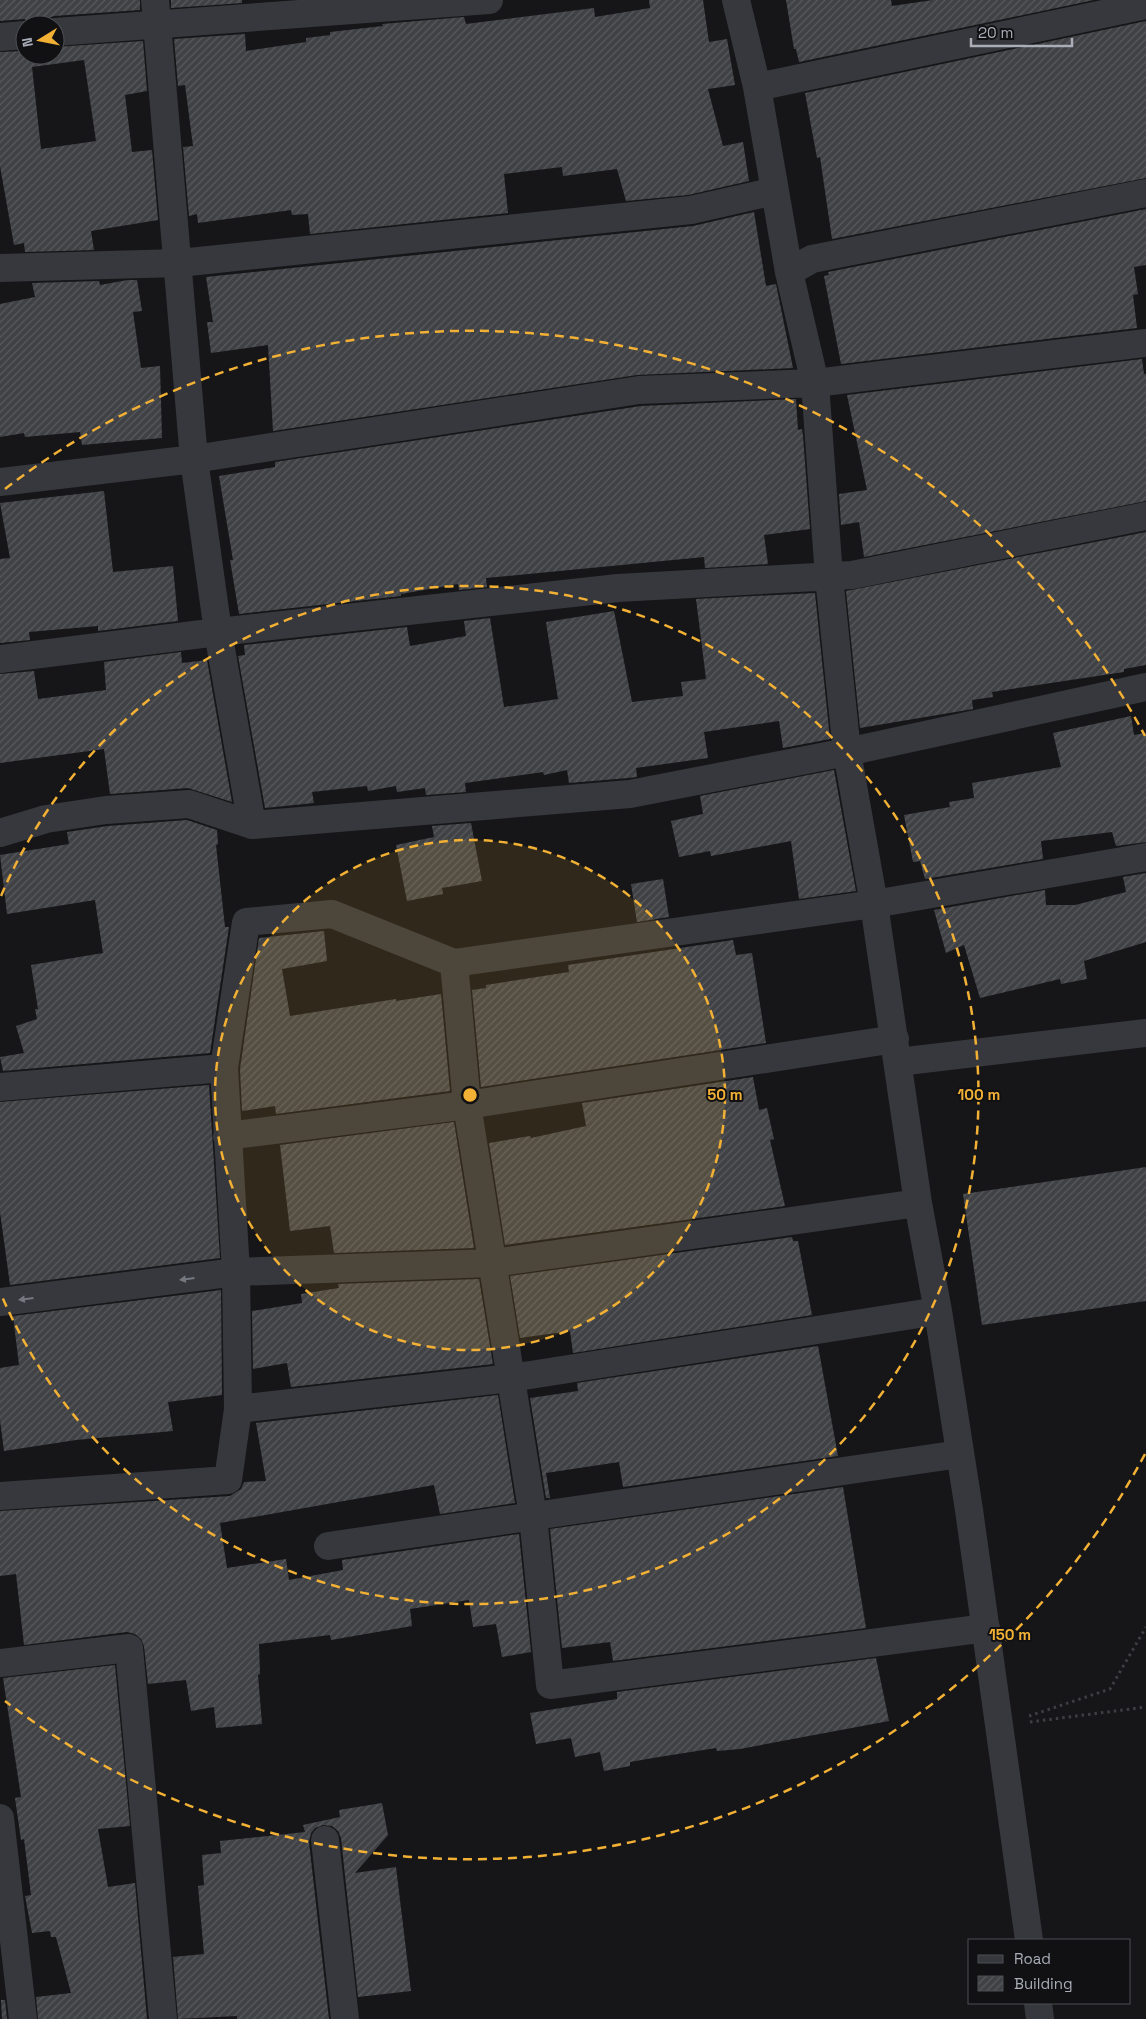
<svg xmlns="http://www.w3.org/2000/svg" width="1146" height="2019" font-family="'Space Grotesk',sans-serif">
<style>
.building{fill:url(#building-hatch);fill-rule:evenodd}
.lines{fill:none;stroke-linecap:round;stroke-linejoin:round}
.path{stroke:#3d3f44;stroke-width:3;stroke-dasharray:2.5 4;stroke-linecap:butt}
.minor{stroke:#37383d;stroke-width:28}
.oneway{fill:#757881}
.ring{fill:none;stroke:#f2b134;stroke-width:2.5;stroke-dasharray:9 6}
.centre{fill:#f2b134;stroke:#111113;stroke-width:2.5}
.ring-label{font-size:15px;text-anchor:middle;font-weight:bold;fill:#f2b134;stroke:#111113;stroke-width:4;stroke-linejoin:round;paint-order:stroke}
</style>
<defs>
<pattern id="building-hatch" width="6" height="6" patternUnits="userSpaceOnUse" patternTransform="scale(1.25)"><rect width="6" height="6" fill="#404145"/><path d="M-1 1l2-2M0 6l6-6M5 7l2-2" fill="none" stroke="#595a5e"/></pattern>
</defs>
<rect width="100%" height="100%" fill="#161618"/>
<!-- building -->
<path class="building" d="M0,0H140V10L54,16L46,19L41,25H37L24,19L0,21Z
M171,0H242V3L171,8Z
M649,0H703L709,42L727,39L735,85L708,89L723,146L743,142L749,181L688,195L626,201L617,169L563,176L562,167L504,174L508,213L310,234L308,214L292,215L291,210L198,223L197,214L189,216L183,147L193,146L185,85L178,86L174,39L245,34L246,51L306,42V38L330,35V32L383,26L382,24L464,17L466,24L594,8L595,17L650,8Z
M786,0H891L892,6L933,0H1094L799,62L796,49H794Z
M1146,21V178L832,239L820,157L817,158L805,93Z
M143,41L147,91L125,95L132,152L152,150L158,220L91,231L94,250L25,252L24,243L14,245L0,166V52L25,51V55H55V47ZM84,60L96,141L41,149L32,67Z
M1146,209V265L1134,267L1138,294L1133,295L1137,328L841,364L824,276L829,275L828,272Z
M754,212L766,286L776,284L793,368L637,375L273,431L268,345L211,353L207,322H213L206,277L693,226Z
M128,280H137L142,311L133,312L141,368L160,366L162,438L82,445L80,432L25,437L24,433L0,437V304L35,297L32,283L99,281L100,285Z
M1142,359L1144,374H1146V501L864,557L859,522L841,525L839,494L867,490L847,395Z
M796,399L798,430L802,429L803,436L810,529L764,535L768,564L705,568L704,557L486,578L487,587L459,590L458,584L401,594V596L239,614L230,560H233L219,476L275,467V462L641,406Z
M104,491L113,572L173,566L178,621L98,631V626L29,632L30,640L0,643V559L10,558L0,503Z
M1146,532V665L1124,669V672L992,692L993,697L972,700L973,709L860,728L846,591Z
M815,593L830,739L783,748L779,721L704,732L708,758L636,768L637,777L628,778L569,783L567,770L544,775L543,772L465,783L466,792L426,795L425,788L397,792L396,786L368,791L367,786L312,792L314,803L265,808L238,656L245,655L244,645L407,627L410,646L466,636L464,621L490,618L504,707L558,699L546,622L614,611L632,702L683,696L681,682L706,679L696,599Z
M181,652L182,663L207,660L232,802L188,788L110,794L104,749L0,763V674L34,671L38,699L106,690L104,662Z
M1131,716L1134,735L1146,733V842L1116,846L1112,832L1041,841L1043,859L925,879L920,861L913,862L904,815L950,807L949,802L974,798L972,783L1061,767L1053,733Z
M834,770L856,891L799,899L791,841L711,856L710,851L679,857L671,821L703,814L700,796Z
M187,820L217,830L218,844L216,845L225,927H229L210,1053L3,1071L0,1057L24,1053L16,1026L37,1019L35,1009H38L31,965L103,953L95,900L7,914L0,855L69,844L67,832L108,826Z
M471,823L482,881L442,888L443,894L407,901L396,845L434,837L432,826Z
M1146,873V942L1084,961L1087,979L1061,984L1060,979L980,998L964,945L946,953L934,910L1045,890L1046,905H1075L1126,892L1123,877Z
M663,879L669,917L637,922L631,884Z
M324,931L327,961L282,969L290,1016L396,999V1001L441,994L450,1091L276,1114L275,1106L242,1111L240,1069L259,938Z
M733,940L736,955L752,953L766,1043L481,1087L472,990L486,988V985L569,972L568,965Z
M753,1077L759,1110L767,1108L774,1139L770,1140L785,1206L505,1245L489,1143L530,1136L531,1138L586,1126L582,1103Z
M209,1085L220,1258L10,1285L0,1212V1102Z
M454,1122L474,1248L334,1253L330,1226L290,1231L280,1145Z
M1146,1167V1301L982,1325L963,1194Z
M792,1237L793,1241H798L812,1315L573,1353L570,1331L520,1338L510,1276Z
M479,1279L493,1364L291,1387L287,1363L253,1369L252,1311L302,1303L301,1294L339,1288L338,1284Z
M221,1290L222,1395L168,1402L173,1431L76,1440L4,1451L0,1420V1368L19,1365L13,1316Z
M818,1346L838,1456L623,1487L619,1462L546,1473L550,1498H546L530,1398L578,1391L577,1383Z
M498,1395L515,1503L440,1514L434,1485L220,1523L227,1568L286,1559L289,1580L343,1570L342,1560L519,1534L531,1652L502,1657L496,1624L473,1627L469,1600L410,1609L412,1626L331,1640L330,1635L259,1644L260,1674L258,1675L262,1724L216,1728L214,1707L191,1711L186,1680L148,1684L144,1646L141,1639L135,1634L127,1632L24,1645L16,1574L0,1576V1511L230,1496L241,1489L244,1482L266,1481L256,1423Z
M843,1487L866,1628L613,1661L610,1642L562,1648L550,1529Z
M876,1658L889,1721L740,1749L717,1751L716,1748L659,1757L630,1762V1766L604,1771L600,1752L575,1757L571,1738L536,1744L530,1713L617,1699V1692Z
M115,1665L130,1826L98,1829L108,1887L135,1883L147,2019H38L36,1997L71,1993L56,1937H51L50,1931L32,1933L25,1896L31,1895L24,1839L21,1840L15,1798L21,1797L3,1678Z
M382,1803L388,1835L355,1873L396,1867L411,1991L358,1997L341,1838L338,1831L332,1826L323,1825L315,1828L311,1833L309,1842L329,2019H237V2016L178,2019L173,1957L204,1954L198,1886L204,1885L202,1855L221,1853L220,1841L305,1832L303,1825L340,1817L339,1810Z
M1,2000H5L7,2019H2Z"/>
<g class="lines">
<!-- path -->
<path class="path" d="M1029,1716L1110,1689L1146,1627
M1030,1722L1146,1707"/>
<!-- minor -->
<path class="minor" d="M155,0L194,459L218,632L252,825
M736,0L757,87L789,272L815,383L829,577L847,752L874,904L918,1203L938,1311L969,1510L1029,1940
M55,32L489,0
M0,37L25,35
M757,87L1146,5
M0,268L179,263L691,210L775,191
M789,272L812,259L1146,193
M0,482L194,459L639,390L815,383L1146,343
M0,659L218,632L618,588L852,575L1146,516
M0,833L46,819L106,810L189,804L252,825L630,794L847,752L1146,687
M454,963L467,1105L533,1516L550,1685L986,1628
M898,1062L1146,1033
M0,1087L224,1068
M227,1136L467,1105L895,1039
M0,1302L236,1272L224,1068L246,922L332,914L454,963L874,904L1146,857
M238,1409L511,1378L938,1311
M0,1496L228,1480L238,1409L236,1272L493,1263L918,1203
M328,1546L960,1454
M0,1663L129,1648L163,2019
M0,1818L23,2019
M325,1840L345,2019
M1038,2003L1040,2019"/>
</g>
<!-- one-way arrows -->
<defs><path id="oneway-solid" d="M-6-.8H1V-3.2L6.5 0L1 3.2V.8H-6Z" transform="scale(1.25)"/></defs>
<g class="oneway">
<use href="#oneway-solid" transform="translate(187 1279) rotate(173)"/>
<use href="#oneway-solid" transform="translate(26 1299) rotate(173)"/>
</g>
<!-- distance rings -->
<circle cx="470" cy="1095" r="255" fill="#f2b134" fill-opacity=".12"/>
<g class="ring">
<circle cx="470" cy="1095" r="255"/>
<path d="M1 896A509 509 0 1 1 1 1294"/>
<path d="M1145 1454A764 764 0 0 1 5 1701M5 489A764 764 0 0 1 1145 736"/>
</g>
<circle cx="470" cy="1095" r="8" class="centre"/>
<g class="ring-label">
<text x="725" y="1100">50 m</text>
<text x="979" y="1100">100 m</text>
<text x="1010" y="1640">150 m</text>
</g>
<!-- legend -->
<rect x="968" y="1939" width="162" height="65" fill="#111113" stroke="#4d4f55"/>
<rect x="978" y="1955" width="25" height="8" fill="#37383d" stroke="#4d4f55"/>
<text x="1014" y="1964" font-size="15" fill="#a8adb8">Road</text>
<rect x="978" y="1976" width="25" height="15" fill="url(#building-hatch)" stroke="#4d4f55"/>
<text x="1014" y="1989" font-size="15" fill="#a8adb8">Building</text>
<!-- north arrow -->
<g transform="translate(40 40) rotate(260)"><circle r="24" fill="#111113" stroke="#4d4f55"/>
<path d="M0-4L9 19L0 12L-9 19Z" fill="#f2b134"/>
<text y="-8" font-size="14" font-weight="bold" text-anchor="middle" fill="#a8adb8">N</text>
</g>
<!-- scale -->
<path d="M971 38v8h101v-8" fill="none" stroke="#a8adb8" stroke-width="2.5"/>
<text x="978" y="38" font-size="15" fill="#a8adb8" stroke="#111113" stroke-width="4" paint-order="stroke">20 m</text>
</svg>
